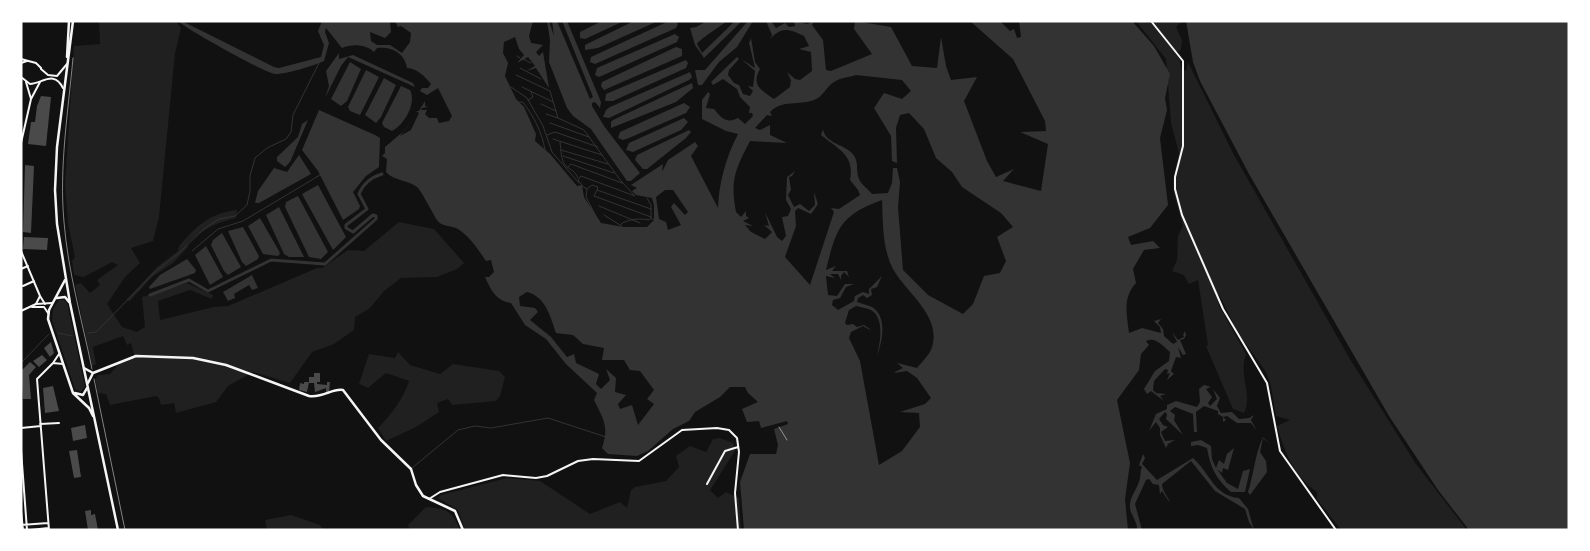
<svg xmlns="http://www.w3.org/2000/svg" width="1590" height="551" font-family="Literata,serif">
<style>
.green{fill:#202020}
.water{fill:#333;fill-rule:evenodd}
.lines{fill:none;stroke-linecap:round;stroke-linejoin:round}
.stream{stroke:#333;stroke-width:1}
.canal{stroke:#333;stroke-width:3}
.building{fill:#4a4a4a}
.path{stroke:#f5f5f5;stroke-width:0.5}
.minor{stroke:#f5f5f5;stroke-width:2}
.tertiary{stroke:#f5f5f5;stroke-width:2}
.secondary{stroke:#f5f5f5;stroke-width:2.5}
.primary{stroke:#f5f5f5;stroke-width:2.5}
</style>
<rect width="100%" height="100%" fill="#111"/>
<!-- green -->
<path class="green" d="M99,21H176L181,28L175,53L159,217L153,241L131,248L140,263L125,277L107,304L122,327L137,332L145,327L142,297L187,283L213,295L212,299L190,290L158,301L160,320L214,307L228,306L317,268H322L348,250L364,251L399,222L434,229L464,263L457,269L437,277L401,278L384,291L370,308L355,317L354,330L334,344L312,352L290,383L253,372L228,386L216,402L176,413L174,403L161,405L159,398L156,396L110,405L106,394L98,393L95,379L98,375L110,374L118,365L135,358L131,343L127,345L123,336L93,347L96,364L92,366L75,285L81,283L90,293L100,285L97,280L118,265L112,262L84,277L74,275L72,261L75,257L68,224L65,184L74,46L100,44Z
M1136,21H1182L1176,27L1182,40L1181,50L1175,53L1180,60L1181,68L1186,71L1188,62L1234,155L1350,359L1416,464L1467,530H1341L1317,499V492C1294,476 1285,453 1277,426L1290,420L1276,416L1271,386L1266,372L1238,333L1219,294L1217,296L1219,306L1246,354C1238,374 1253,395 1244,413L1233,409L1206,346L1208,345L1198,280L1189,284L1184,275L1172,271L1177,260L1178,236L1183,226L1174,194L1173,181L1179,153L1171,123L1166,59Z
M237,210L236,218C217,222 202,230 187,244L188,247L173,263L152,277L130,301L126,300L157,267L178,251L179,246C198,225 208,214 237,210Z
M59,300H64L67,303L85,386L81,392L75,389L52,320L53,309Z
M398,352L410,365L440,374L453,364L499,371L505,377L500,396L496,401L452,405L448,399L437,403L439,412L416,427L386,441L378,428C390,416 404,398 409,381L386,373L368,388L359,384L369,354L395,358Z
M720,438L733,443L735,451L710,490L718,498L726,492L739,498L741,530H465L458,510L438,498L441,495L507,478L540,481L590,514L620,502L627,508L631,490L635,487L666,481L679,467L676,456L690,446L706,452L713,439Z
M426,507C446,509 452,510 460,530H410L408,525Z
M291,515L320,525L323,530H267L265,520Z"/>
<!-- water -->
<path class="water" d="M178,21H182L274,67L279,68L321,57L324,45L318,31L322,21H390L391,32L385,38L370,32L371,41L377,45H390L402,53L410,42L411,33L401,26L398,27L395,21H533L529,36L531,43L543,45L536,52L539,56L543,52L549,88L536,68L526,71L535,66L528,57L517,63L524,55L519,49L515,37L504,42L503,53L508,63L505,76L516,99L524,107L536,134L535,141L550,154L577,186L582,185L584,197L601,223L624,227H647L654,220V205L652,198L636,195L632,191L637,188L631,185L663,164L662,172L668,160L695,142L698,146L691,156L718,208C719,182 726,157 738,134L726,131L702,119V100L708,92L710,94L706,108L714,109C721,118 727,124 738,118L745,124L753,116L752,113H749L750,107L740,97L737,89L723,79L713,85L711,82L737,57L739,59L729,70L728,75L734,83L739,85L743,94L750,96L753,91L748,86L753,87L755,71L741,59L755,68L749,43L751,38L755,62L760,69C751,85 761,90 774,99L790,87L791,80L787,72L795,79L800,80L812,71L811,52L799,49L809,46L804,36C788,28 781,27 770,39L772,35L766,21H771L776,28L785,23L789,27L795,26L794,21L807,24L814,21L812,25L823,40L826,70L831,71L872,54L854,29L855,21L891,27L912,66L937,68L941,37L946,66L951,80L977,77L964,101L987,161L996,177L1014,169L1003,181L1041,191L1048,144L1020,132L1046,131L1045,121L1013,59L970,21H1000L1010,31L1014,29L1017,38L1021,37L1019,21H1132L1154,46L1170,74L1165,98L1167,110L1160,138L1168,205L1150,228L1128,237L1131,245L1153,241L1160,248L1144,250L1133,269L1136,283C1122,298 1127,315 1129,333L1142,328L1161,333L1160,327L1154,321L1161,319L1158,323L1163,329L1164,336L1173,344L1177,342L1172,332L1178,340L1184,337L1183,335L1185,331L1186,335L1184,339L1180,340L1186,354L1183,355L1178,347L1181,358L1176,357L1171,371L1174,374L1167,380L1170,373L1167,374L1168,370L1165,369L1154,381L1153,390L1156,393L1166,394L1160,396L1164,401L1151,391L1147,394L1144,389L1155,371L1169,361L1170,352C1163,346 1155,336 1146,341L1149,345L1141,354L1139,370L1117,400L1130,463L1125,499L1128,530H744L740,482L750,454H776L778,445L774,429L788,424L787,421L761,428L759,421L747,422L742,409L758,402L748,393L745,387H730L720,397L695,412L689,421L673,429L648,451L637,456L608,454L602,448C609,427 604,420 594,400L597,393L566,364L546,339L525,325L511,303C496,301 491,290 485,277H489L494,272L491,260L486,261C478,249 470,237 458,229C451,225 441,227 437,220C433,214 421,190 417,187C408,180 394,181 386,172L387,159L382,156L385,153V147L405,130L413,119L400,136L411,130L419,113L416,111H419L425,101V106L428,107L422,108L421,110H427L425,114L429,118H437L439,123L449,121L452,116L438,88L427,95L420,91L422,88H428L431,84C425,77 417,68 407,68C405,53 391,46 377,48L374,52C365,44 352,44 342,48L326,28L325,32L329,43L324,61C313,66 287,74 275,74C267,74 186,29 178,21ZM856,75L902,80L911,91L902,99L884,93L874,108L891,136L892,161L897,163L896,128L900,115L909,113L924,129L936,158L952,172L962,187L1001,213L1013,227L997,237L1006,261L1000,273L984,276L973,304L963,314L928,295L903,270L898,207L900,182L897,168H893L892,183L888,193L872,194C869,190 861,184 859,179C855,169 860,162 852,153C843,144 825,143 823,129L821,135C838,149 855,155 850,180L858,190L860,195L839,209L831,208L834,212L810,285L785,257L796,226L795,211L798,208L811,214L818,204L814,192L815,205L809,211L800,204L794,207L788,195L791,190L789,177L792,176L795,171L787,177L786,200L791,209L788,216L782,217L786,236L782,241L777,237L765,212L769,226L764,225L772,232L765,239L751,232L745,225L753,226L743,221L749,218L746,216V211L741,217L736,212C730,180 735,170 750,141L787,143L770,135V125L760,130L755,128L767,115L772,116L770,112C783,99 798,106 814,100C823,97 826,87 834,82C839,78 850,77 856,75ZM665,190H673L688,212L685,215L674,203L671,207L681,225L668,230L666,222L659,219L656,197ZM882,200C883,222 882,248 893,269C906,293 944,317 931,350C928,356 921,363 917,368L897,363L903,368L893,373L907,371L917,378L931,398L925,404L900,412L919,413L920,427L902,451L879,465L860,361L849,338L851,332L863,326L868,329L865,334L868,329L871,330L864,325L857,327L853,324L847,325L845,323L849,310L856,306C860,307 867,308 871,310C885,318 880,343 877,356C882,342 888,317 872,307C868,305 862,304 857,302L858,298L863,295L867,298L872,295L871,289L877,287L882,276L869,289V294L863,292L855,296L854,301L838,310L832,305L833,300L840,298L846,287L854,284H845L837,296L828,295L826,276L835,278L830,274H838L841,280V276L844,272L849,277L847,271H832L836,266L826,270C836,229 840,215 882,200ZM527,292C546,297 550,316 556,333L573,335L583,344L604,348L602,360H624L630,370L640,371L654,390L647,399L654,404L638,425L632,405L620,409L618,404L626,395L615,392L616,378L606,369L610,380L601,389L596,384L599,374L576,363L574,354L567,357L551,337L530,320L538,312L535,308L520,306L519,297Z
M547,21H549L554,36L552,21H557L590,99L593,97L562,21H567L601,102L600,108L595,102L592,103V106L604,126L640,173L631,181H627L591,129L573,116L567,108L549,62L550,40Z
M602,21H624L585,39L580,38V32Z
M634,21H658L598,48L585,50V45Z
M669,21H676L678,24L676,28L595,64L590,62L591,57Z
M707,21H727C720,27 701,38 697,44L702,53L735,21H742L704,58L695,45L690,28L696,27Z
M748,21H753L737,47L719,62L702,85H698L695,70H705Z
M1186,21H1569V530H1469L1438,490L1389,416L1249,174L1200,81L1193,62Z
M675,34L679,37L677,42L599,77L595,75L597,68Z
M676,47L682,49V56L604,90L601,86L602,82Z
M339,53V59L353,55L413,83L415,87L348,57L341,66L325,98L329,86L326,71Z
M686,60L688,63L686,68L613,101H605L606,94Z
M350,62L361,69L347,101L341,106L331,99Z
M366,70L379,77L360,115L350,111L348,107Z
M690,72L692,77L689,80L609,118L603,117L606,110L610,107Z
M384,78L396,85L381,117L376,123L365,115Z
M692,83L693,88L676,102L611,128V122L613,120Z
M401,86L410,90C417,103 404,125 392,131L384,127L382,123Z
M684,103L690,107L686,113L629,138L623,140L618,138L620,132Z
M319,110L375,135L380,138L379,167L366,176L353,192L360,206L359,209L343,220L318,171L302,150Z
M684,118L688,122L681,130L633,152L626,150L629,143Z
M308,120L290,162L285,167L277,161V157L298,137L302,124Z
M689,130L691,132L686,138L647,169H643L635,160L637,155Z
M299,155L311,174L259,203H255L258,191L274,168L287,172Z
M318,185L346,237L333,250L302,194Z
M298,196L328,252L321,259L309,257L285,207L286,202Z
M279,207L304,257H289L284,254L266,215Z
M260,218L279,251L280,254L278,256L263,254L248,226Z
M243,227L259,256L258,259L246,266L242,262L228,231Z
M222,233L241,267L228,275L224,271L211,245L213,240Z
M206,246L223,277L210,285L195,255Z
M187,259L196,270L195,273L150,289L149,287L160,275Z
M252,275L258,288L252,290L249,285L234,294L235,298L228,301L223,292Z
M1204,385L1211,387L1206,389L1212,397L1208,403L1210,406L1217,399L1213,389L1220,398L1217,406L1221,413L1232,412L1239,419L1249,418L1254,415L1251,420L1257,431L1251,423H1237L1227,416L1223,417L1226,420L1223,422V417L1218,414V411L1204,406L1196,412L1197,432H1194L1193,414L1175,407L1170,411L1175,415L1174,420L1183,435L1166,419L1167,414L1165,412L1159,419L1163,425L1168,427L1161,432L1165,441L1175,440L1168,444L1166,448L1160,435V428L1156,422L1149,431L1156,414L1167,409V405L1176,401L1197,407L1200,402L1199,389Z
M1263,437L1271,445L1263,438L1260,452L1266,461L1267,472L1250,495L1248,492C1254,473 1255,454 1263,437Z
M1201,440L1211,446L1212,459L1216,468L1219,460L1224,464L1227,454L1234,448L1228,470L1223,468L1222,473L1217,469L1227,483L1238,489L1243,471L1250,469L1245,492H1231C1216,479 1210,467 1207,448L1198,445L1191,446V442Z
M1143,454L1145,458L1142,464L1157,480L1193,458C1210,473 1214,496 1239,498L1248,509L1254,530L1249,522L1245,509L1215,491L1191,461L1162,484C1162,491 1168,496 1170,503L1162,491L1160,494L1159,485L1153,484L1149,479L1146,480L1135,504L1142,530H1137C1138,522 1131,516 1130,508C1129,496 1138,489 1140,478C1141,473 1140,471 1142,467L1139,465Z"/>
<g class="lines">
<!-- stream -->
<path class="stream" d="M517,56L520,58
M523,59L531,63
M520,68L541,79
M516,75L550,91L558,118L584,130L621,181L635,196L581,176L578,180L582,185
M511,87L527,98L543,126L552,152L579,183
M522,87L553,102
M528,100L533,97L531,92
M519,102H523C534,117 542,132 545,150
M541,104L556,111
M546,114L558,118
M550,123L589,137
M547,135L555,132L598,147
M553,139L602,155
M560,142C561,150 561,161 566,166C572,171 575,171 578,178
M561,150L608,164
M563,156L614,173
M568,167L571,164L622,183
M582,186L587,189L592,185L598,187L597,190L651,209
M587,189L586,197L598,220
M597,190L594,196L651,217
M647,198L651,205V218L654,220
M599,206L640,223
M604,215L620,225
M621,227V224C628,219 641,218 649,220L651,218
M192,251L218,229L243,221L320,175
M58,333L72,336
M88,333L96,332L155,272L179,253L205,228L219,219L235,216L247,205L250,191V176L255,158L267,148L286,139L291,132L293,115L319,63
M21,363L49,334
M412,468L458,430L475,426L491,428L548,418L606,437"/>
<!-- canal -->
<path class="canal" d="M150,295L189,280L208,291L271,260L325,264L376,219V216L373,215L353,232L346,228V225L367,209L359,194C363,184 372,177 382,174"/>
</g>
<!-- building -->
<path class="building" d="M41,96L51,97L46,146L28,144L31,122H35L37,106Z
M25,165L34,166L31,233L23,232Z
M24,237L48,238L47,250L23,249Z
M51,342L54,353L50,357L44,348Z
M42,355L47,360L39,367L33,361Z
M30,362L36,367L29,375L31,399H23L21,371Z
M314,373H320V382H317V384L327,385V382H330L329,393L326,394V388L315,392L314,383H309V377H314Z
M304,382H309L307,392L299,390L300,383L304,384Z
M53,386L59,411L45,413L43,388Z
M85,425L87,438L73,441L71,428Z
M77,450L81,477L74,478L69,451Z
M91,510V515L95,514L98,530H88L85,511Z"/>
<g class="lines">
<!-- path -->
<path class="path" d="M73,58C68,113 59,168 64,222C68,272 82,320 92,369
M94,379L125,530
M779,427L787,440"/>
<!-- minor -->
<path class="minor" d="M1151,21L1183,61V146L1175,177V189L1182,215L1223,309L1267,383L1280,451L1336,530
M26,82L31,99
M21,143L31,99L40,82
M21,251L40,296
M21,269L28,266
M23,286L34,281
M36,304L40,296L45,304
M53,363L63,364
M40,424L59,423
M21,428L41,426
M21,450L27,530
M707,484L725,451L738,447
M429,499L440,492L503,475L536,478L547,476L578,461L593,459L639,461L682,430L717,428L729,430L737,438L739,452L735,493L738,530
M21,511L23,530
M21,525L48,523
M31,530L48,528
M49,530L37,379L53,363L59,354"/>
<!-- tertiary -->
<path class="tertiary" d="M21,59L36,63L41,68
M21,63L27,61
M41,69L48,75L57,76L67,64
M21,77L30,84C43,83 54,70 63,88
M32,307H44L48,313
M21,311L36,304L52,303"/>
<!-- secondary -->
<path class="secondary" d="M84,368L93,373
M93,373L136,356L193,358L226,365L309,396C324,398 332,388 343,390L381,440L411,469L416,485L423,496L455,511L463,530
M88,383L93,373"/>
<!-- primary -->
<path class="primary" d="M73,21L57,147L55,190L57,224L70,303L118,530
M67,57L69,21
M65,280L49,310L48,319L73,393L89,408L93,416
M57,298L65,297L69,302
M75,393L83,395L87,388"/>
</g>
<!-- border -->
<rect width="1590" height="551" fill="none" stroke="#ffffff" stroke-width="45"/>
</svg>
